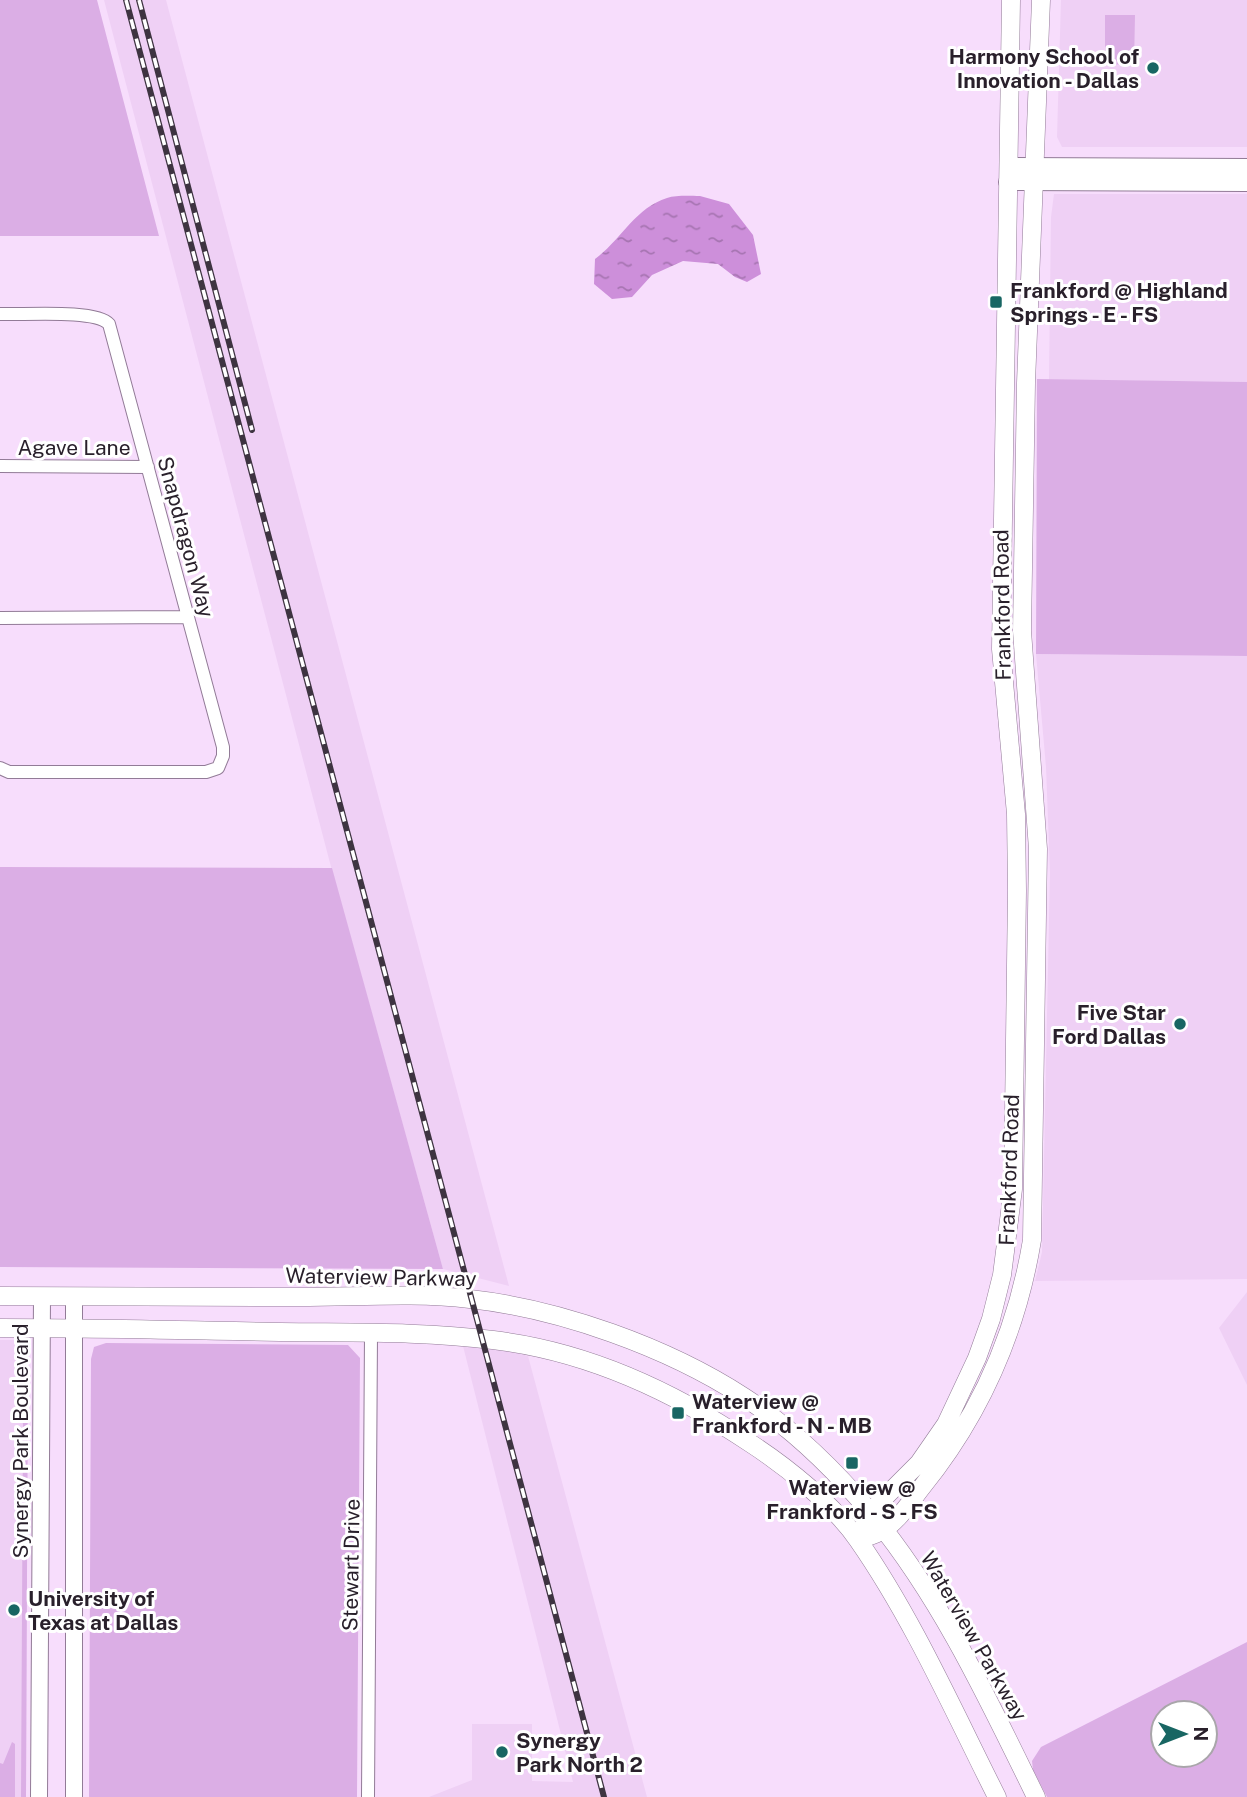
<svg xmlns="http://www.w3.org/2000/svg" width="1247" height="1797" font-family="'Public Sans',sans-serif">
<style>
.built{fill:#efd0f5}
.grass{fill:#dbaee5;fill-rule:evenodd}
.water{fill:url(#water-ripples)}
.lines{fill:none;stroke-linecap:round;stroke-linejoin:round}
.minor-casing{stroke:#927b97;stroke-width:14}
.tertiary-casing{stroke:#927b97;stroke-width:18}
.secondary-casing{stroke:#927b97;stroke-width:19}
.minor{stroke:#fff;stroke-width:12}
.tertiary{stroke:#fff;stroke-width:16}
.secondary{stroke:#fff;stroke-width:18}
.rail-casing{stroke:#3e3441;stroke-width:6}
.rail{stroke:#fff;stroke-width:3.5;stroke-dasharray:10;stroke-linecap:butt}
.poi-dot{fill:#186663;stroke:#fff;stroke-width:2.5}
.labels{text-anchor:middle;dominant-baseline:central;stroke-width:6;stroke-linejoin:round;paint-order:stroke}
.poi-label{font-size:21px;font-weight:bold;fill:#29202b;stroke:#fff;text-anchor:start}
.street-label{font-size:21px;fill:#29202b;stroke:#fff}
</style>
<defs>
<pattern id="water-ripples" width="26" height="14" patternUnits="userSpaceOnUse" patternTransform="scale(1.75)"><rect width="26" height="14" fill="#cd8fda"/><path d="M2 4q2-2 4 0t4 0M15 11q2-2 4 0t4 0" fill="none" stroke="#a674b1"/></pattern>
</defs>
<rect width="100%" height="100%" fill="#f7ddfc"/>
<!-- built -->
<path class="built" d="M104,0H166L509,1286L443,1269L330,863Z
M1061,0H1247V147H1062L1057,137Z
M1054,194H1247V382L1049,380L1051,217Z
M1036,654L1247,656V1279L1035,1281L1042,1252L1050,873L1046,767Z
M1247,1292V1385L1219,1328Z
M0,1340H28L26,1797H0Z
M463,1346L502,1349L528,1356L647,1797H429L472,1780V1724H532V1781L573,1782Z"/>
<!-- grass -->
<path class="grass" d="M0,0H97L159,236H0Z
M1105,15H1135L1134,65L1105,64Z
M1037,379L1247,382V656L1036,654Z
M0,867L332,868L443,1269L0,1267Z
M106,1343L348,1345L360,1358L357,1797H89L91,1359L94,1347Z
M20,1353H27L28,1358L26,1797H21L23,1425L20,1401L24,1377L17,1356Z
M1247,1642V1797H1047L1033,1770L1032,1761L1041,1747ZM1163,1713H1205V1755H1163Z
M12,1742L15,1744V1797H0V1763L3,1764Z"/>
<!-- water -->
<path class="water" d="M700,196L729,204L753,235L761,274L747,282L735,277L718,264L683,261L652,275L632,297L612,299L594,284L595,259C621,240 635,208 667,198C676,195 690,196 700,196Z"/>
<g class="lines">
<defs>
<path id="minor" d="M0,314C23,315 96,309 109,324L223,747V756L218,768L206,772H9L0,768
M0,466L148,467
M0,618L187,617
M368,1797L371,1334"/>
<path id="tertiary" d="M1008,166L1247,167
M1007,182L1247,183
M39,1797L42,1296
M74,1797V1296"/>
<path id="secondary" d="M0,1296C95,1296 191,1297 286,1297C347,1298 409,1292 470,1299C560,1309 667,1347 744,1397C790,1427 834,1469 870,1512C940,1596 988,1699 1036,1797
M0,1328C93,1328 187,1330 280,1332C350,1333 423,1331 493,1340C586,1351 673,1391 750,1443C787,1467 833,1504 858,1540C913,1619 954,1712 997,1797
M858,1540C866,1537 876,1535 883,1530C898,1521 911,1501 922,1487C980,1415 1017,1331 1032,1240L1038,849L1022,631L1026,383L1041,0
M858,1540L870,1512L919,1463L946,1424L977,1358L991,1319L1002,1275L1013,1189L1017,891L1016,814L1001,649L1011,0"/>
</defs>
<!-- minor casing -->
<use href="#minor" class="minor-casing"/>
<!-- tertiary casing -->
<use href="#tertiary" class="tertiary-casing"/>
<!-- secondary casing -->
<use href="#secondary" class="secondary-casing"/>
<!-- minor -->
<use href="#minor" class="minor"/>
<!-- tertiary -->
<use href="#tertiary" class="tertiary"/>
<!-- secondary -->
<use href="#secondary" class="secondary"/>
<defs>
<path id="rail" d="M126,0L604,1797
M139,0L252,430"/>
</defs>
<!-- rail casing -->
<use href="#rail" class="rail-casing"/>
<!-- rail -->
<use href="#rail" class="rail"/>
</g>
<!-- markers -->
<g class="poi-dot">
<circle cx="1153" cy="68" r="7"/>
<rect x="989" y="295" width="14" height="14" rx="3.5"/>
<circle cx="1180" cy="1024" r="7"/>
<rect x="671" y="1406" width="14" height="14" rx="3.5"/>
<rect x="845" y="1456" width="14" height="14" rx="3.5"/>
<circle cx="14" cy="1610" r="7"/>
<circle cx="502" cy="1752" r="7"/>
</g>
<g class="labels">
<!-- poi labels -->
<g class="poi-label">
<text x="1139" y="56" text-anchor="end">Harmony School of<tspan x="1139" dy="24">Innovation - Dallas</tspan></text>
<text x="1010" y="290">Frankford @ Highland<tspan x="1010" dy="24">Springs - E - FS</tspan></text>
<text x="1166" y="1012" text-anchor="end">Five Star<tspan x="1166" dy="24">Ford Dallas</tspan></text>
<text x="692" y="1401">Waterview @<tspan x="692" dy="24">Frankford - N - MB</tspan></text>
<text x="852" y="1487" text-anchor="middle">Waterview @<tspan x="852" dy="24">Frankford - S - FS</tspan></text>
<text x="28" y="1598">University of<tspan x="28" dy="24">Texas at Dallas</tspan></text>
<text x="516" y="1740">Synergy<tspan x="516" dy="24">Park North 2</tspan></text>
</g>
<!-- street labels -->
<g class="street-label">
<text x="74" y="447">Agave Lane</text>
<text transform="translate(186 537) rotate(75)">Snapdragon Way</text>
<text transform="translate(1002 605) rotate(-91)">Frankford Road</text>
<text transform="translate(1009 1170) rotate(-88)">Frankford Road</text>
<text transform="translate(381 1277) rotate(1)">Waterview Parkway</text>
<text transform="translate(20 1441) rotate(-90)">Synergy Park Boulevard</text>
<text transform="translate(351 1565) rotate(-89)">Stewart Drive</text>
<text transform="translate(974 1636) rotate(60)">Waterview Parkway</text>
</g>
</g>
<!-- north arrow -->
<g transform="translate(1184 1734) rotate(90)"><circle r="33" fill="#ffffff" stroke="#a9a6aa" stroke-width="2"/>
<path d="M0-5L12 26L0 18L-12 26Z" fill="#186663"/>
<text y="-10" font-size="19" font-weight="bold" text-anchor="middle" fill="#29202b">N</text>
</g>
</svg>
